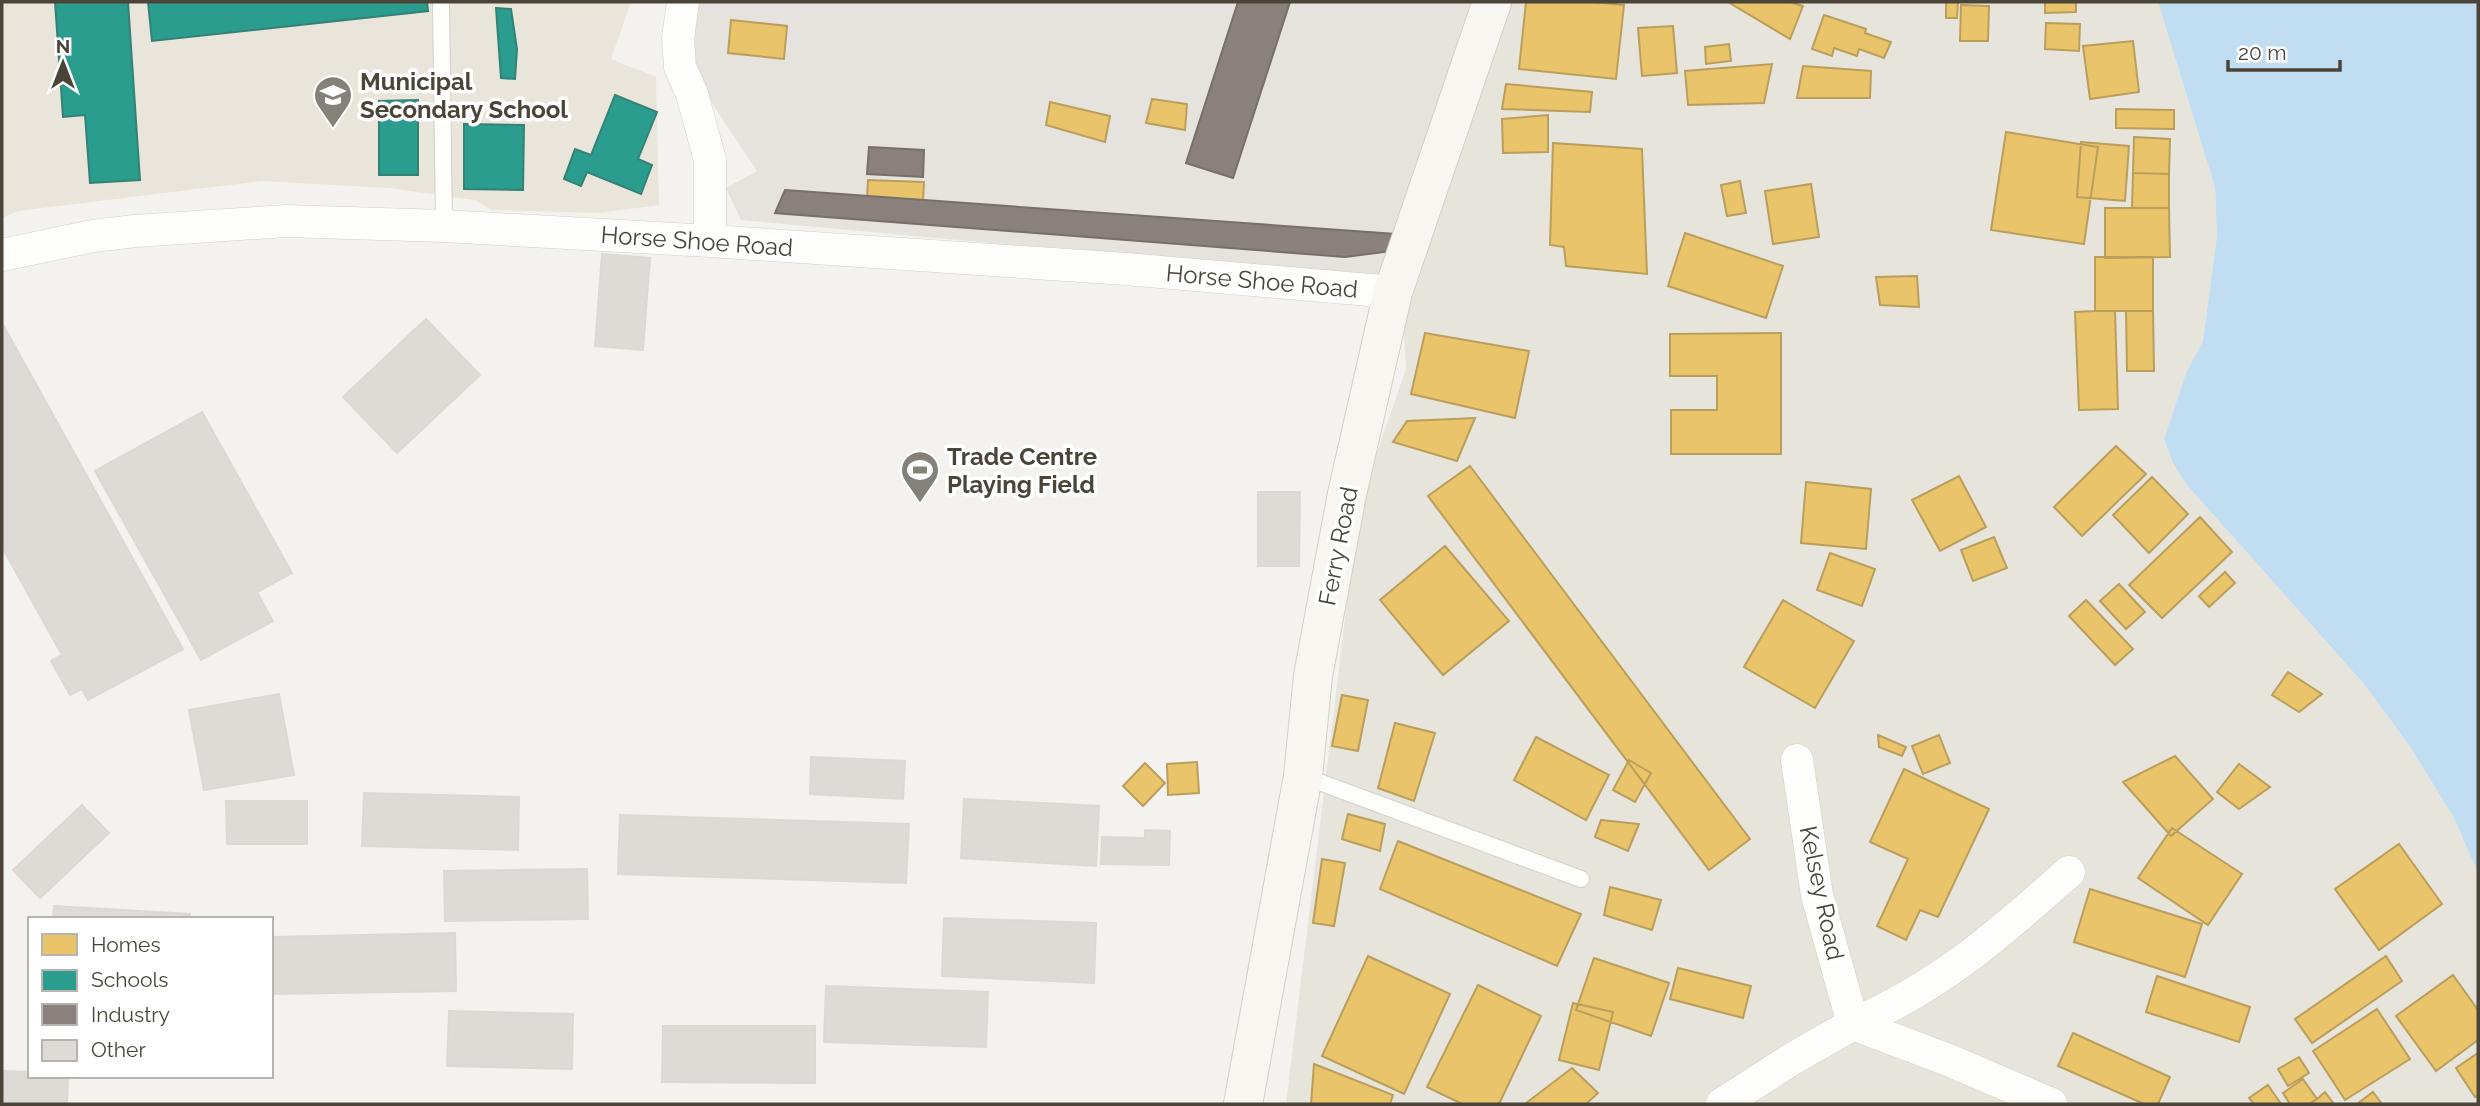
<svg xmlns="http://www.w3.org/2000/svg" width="2480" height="1106" font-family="Raleway,sans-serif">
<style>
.residential{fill:#e7e4dc}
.industrial{fill:#e6e2de}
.education{fill:#eae5da}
.water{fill:#c0ddf1}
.homes{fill:#e9c46a;stroke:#ba9e5b;stroke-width:2}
.schools{fill:#2a9d8f;stroke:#348275;stroke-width:2}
.industry{fill:#8a817c;stroke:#776f68;stroke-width:2}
.building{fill:#dedbd6;stroke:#dcd9d4;stroke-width:2}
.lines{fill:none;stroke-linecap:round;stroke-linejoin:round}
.lane-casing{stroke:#d2d0cb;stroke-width:18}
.street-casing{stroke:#d2d0cb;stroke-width:33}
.secondary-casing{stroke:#d3cfc5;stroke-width:40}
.lane{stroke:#fdfdfc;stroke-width:16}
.street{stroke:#fdfdfc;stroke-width:32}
.secondary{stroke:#f7f6f1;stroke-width:38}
.labels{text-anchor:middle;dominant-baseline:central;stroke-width:7;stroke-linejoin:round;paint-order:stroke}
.poi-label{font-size:24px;font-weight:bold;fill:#4b4439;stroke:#fff;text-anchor:start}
.street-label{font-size:24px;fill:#4b4439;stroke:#fff}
</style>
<rect width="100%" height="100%" fill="#f4f2ee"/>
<!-- residential -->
<path class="residential" d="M1494,2H2158L2215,186L2217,236L2203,341L2186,373L2164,439L2172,461L2186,484L2364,684L2409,745L2454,818L2478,873V1104H1286L1359,504L1406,369L1403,320Z"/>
<!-- industrial -->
<path class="industrial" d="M689,2H1494L1367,304L1133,256L741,220L726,188L757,171L688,67Z"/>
<!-- education -->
<path class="education" d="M2,2H631L611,59L656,77L659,205L599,213L491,210L475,200L389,188L262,181L18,211L2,218Z"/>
<!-- water -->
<path class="water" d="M2158,2H2478V873L2454,818L2409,745L2364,684L2186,484L2172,461L2164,439L2186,373L2203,341L2217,236L2215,187Z"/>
<!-- homes -->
<path class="homes" d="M1526,2H1592L1624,5L1616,79L1519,69Z
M1728,2H1790L1803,6L1790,39Z
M1946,2H1958L1957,18H1946Z
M2045,2H2076V12L2045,13Z
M1961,5L1989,6L1988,41H1960Z
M1824,15L1866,29L1865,33L1891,42L1884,58L1859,49L1857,56L1834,48L1832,56L1812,49Z
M731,20L787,26L784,59L728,53Z
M2046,23L2080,24L2079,51L2045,49Z
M1673,26L1677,73L1642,76L1638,28Z
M2133,41L2139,92L2090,99L2083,46Z
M1729,44L1731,61L1706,64L1705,47Z
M1772,64L1764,103L1688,105L1685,71Z
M1803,66L1871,71L1870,98H1797Z
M1506,84L1592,92L1590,112L1502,109Z
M1152,99L1187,104L1185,130L1146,123Z
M1050,102L1110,116L1105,142L1046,125Z
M2116,109L2174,110V129L2116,128Z
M1548,115V152L1503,153L1502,119Z
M2006,132L2098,147L2084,244L1991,230Z
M2134,137L2170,139L2169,174L2133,173Z
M2081,142L2129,146L2125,201L2077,197Z
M1553,143L1642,149L1647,274L1566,266L1564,247L1550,245Z
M2133,173L2169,174V208H2132Z
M868,180L924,182L923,201L867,198Z
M1740,181L1746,213L1727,216L1721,185Z
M1811,184L1819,237L1773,244L1765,191Z
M2105,208H2169L2170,257L2105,258Z
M1685,233L1783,266L1766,318L1668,286Z
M2095,257H2153V311H2095Z
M1917,276L1919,307L1880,305L1876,277Z
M2095,311H2115L2118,409L2079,410L2075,312Z
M2126,311H2153L2154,371H2127Z
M1425,333L1529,351L1515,418L1411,394Z
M1781,333V454H1671V410H1717V376H1670V334Z
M1475,418L1457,461L1393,442L1407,421Z
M2116,446L2146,474L2082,536L2054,507Z
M1470,466L1750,839L1709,870L1428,496Z
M1959,476L1986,527L1940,551L1912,500Z
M2152,477L2188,514L2149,553L2113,515Z
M1806,482L1871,489L1866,549L1801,543Z
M2200,517L2232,552L2162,618L2129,585Z
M1994,537L2007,568L1973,581L1961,550Z
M1445,546L1509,621L1443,675L1380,600Z
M1830,553L1875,569L1862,606L1817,590Z
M2225,572L2235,583L2209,607L2199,596Z
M2119,584L2145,612L2126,629L2100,601Z
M1783,600L1854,641L1815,708L1744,667Z
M2086,600L2133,649L2115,665L2069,616Z
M2288,672L2322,694L2299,712L2272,695Z
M1342,695L1368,700L1358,751L1332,746Z
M1395,723L1435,733L1414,801L1378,788Z
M1878,735L1906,747L1902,756L1879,747Z
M1939,735L1950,763L1923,774L1912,746Z
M1536,737L1609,775L1586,820L1514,780Z
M2175,756L2213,799L2171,836L2123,782Z
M1629,760L1651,773L1635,802L1613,790Z
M1197,762L1199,793L1168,795L1167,764Z
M1145,763L1165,783L1143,806L1123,786Z
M2239,764L2270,787L2239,809L2217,792Z
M1904,769L1989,809L1938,917L1920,910L1906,940L1877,926L1908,859L1870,842Z
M1348,814L1385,824L1380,851L1342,839Z
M1601,820L1639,824L1628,851L1595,837Z
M2172,828L2242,874L2208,925L2138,878Z
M1398,841L1581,914L1557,966L1380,889Z
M2399,844L2442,904L2379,950L2335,889Z
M1322,859L1345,863L1334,926L1313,923Z
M1610,887L1661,900L1652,930L1604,915Z
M2090,889L2202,924L2185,977L2074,942Z
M1368,956L1450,994L1404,1094L1322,1056Z
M2386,956L2402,981L2312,1043L2295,1019Z
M1594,958L1669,983L1651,1036L1576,1010Z
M1678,968L1751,986L1743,1018L1670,999Z
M2453,975L2478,1010V1040L2436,1071L2396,1016Z
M2157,976L2250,1007L2239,1042L2146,1012Z
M1478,985L1541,1016L1499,1104H1462L1427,1087Z
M1573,1003L1613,1012L1599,1070L1559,1060Z
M2377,1009L2410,1059L2345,1100L2313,1051Z
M2073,1033L2170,1077L2158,1104H2144L2058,1066Z
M2478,1053V1095L2475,1097L2456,1068Z
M2299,1057L2309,1073L2288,1086L2278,1069Z
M1314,1064L1393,1095L1390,1104H1311Z
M1572,1068L1598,1093L1586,1104H1525Z
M2303,1079L2317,1099L2309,1104H2290L2283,1093Z
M2268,1085L2281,1104H2254L2249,1098Z
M2325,1092L2334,1104H2309L2317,1099Z
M2373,1092L2382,1104H2357Z"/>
<!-- schools -->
<path class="schools" d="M55,2H128L140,180L90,183L85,115L63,117Z
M148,2H427L428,11L152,41Z
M496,8L511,9L517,49L515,79L501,78Z
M615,95L657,112L638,159L652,165L641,194L587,172L581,186L564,179L575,149L591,155Z
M418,100V175H379V101Z
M464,124L524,125L523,190L464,189Z"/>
<!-- industry -->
<path class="industry" d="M1238,2H1290L1233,178L1186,163Z
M869,147L924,150L923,177L867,174Z
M785,190L1396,234L1407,249L1345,257L775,213Z"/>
<!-- building -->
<path class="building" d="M602,254L650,258L643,350L595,346Z
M426,319L480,375L397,453L343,397Z
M2,323L183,649L88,700L82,689L70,695L51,661L62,655L2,547Z
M202,412L292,573L257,592L273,621L201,660L95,471Z
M1258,492H1300L1299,566H1258Z
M279,694L294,775L204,790L189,710Z
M811,757L905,761L903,799L810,794Z
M364,793L519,797L518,850L362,846Z
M964,799L1099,806L1096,866L961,858Z
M226,801H307V844H227Z
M82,805L109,833L40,898L13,870Z
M620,815L909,824L906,883L618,874Z
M1145,830L1170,831L1169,865L1101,864L1102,837L1145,838Z
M587,869L588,919L445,921L444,871Z
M54,906L190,914V919H53Z
M944,918L1096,923L1094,983L942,976Z
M455,933L456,991L273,994V937Z
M826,986L988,992L986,1047L824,1042Z
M449,1011L573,1014L572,1069L447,1066Z
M663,1026H815V1083L662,1082Z
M2,1071L30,1072V1076H68L67,1104H2Z"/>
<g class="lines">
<defs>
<path id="lane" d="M441,2L444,226
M1303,776L1581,879"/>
<path id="street" d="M683,2L678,38L680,67L692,94L710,160V241
M2,255L93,236L135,231L286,221L444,226L710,241L1126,269L1393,292
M1797,760L1817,895L1853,1024C1941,986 1999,934 2069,872
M1722,1104L1792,1059L1853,1024L1951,1061L2051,1104"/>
<path id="secondary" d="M1243,1104L1303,776L1313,676L1347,494L1393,292L1492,2"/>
</defs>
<!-- lane casing -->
<use href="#lane" class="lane-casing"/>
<!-- street casing -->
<use href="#street" class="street-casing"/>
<!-- secondary casing -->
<use href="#secondary" class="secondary-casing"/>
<!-- lane -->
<use href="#lane" class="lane"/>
<!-- street -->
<use href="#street" class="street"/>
<!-- secondary -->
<use href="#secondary" class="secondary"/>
</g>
<!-- icons -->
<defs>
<symbol id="school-pin" viewBox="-11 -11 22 30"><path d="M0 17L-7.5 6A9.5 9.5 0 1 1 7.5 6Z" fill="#868178" stroke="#fff"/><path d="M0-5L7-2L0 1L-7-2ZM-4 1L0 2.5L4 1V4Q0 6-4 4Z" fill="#fff"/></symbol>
<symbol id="stadium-pin" viewBox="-11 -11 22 30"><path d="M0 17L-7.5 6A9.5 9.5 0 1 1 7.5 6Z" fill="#868178" stroke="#fff"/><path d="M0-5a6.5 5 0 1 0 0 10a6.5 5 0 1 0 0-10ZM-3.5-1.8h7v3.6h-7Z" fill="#fff"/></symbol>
</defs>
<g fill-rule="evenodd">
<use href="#school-pin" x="311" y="73" width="44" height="60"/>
<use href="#stadium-pin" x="898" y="448" width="44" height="60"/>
</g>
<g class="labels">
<!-- poi labels -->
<g class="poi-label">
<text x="360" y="81">Municipal<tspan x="360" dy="28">Secondary School</tspan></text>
<text x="947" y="456">Trade Centre<tspan x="947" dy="28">Playing Field</tspan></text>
</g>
<!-- street labels -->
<g class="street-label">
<text transform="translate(697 241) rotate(4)">Horse Shoe Road</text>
<text transform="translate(1262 281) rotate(5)">Horse Shoe Road</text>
<text transform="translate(1338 546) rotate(-79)">Ferry Road</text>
<text transform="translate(1822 893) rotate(78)">Kelsey Road</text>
</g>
</g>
<!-- border -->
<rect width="2480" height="1106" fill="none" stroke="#4b4439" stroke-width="7"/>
<!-- legend -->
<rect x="28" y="917" width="245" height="161" fill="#ffffff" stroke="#b7b4b0" stroke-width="2"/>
<rect x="42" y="934" width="35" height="21" fill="#e9c46a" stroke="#b7b4b0" stroke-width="2"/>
<text x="91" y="952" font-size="21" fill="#4b4439">Homes</text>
<rect x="42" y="970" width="35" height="21" fill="#2a9d8f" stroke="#b7b4b0" stroke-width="2"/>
<text x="91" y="987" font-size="21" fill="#4b4439">Schools</text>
<rect x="42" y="1004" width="35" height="21" fill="#8a817c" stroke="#b7b4b0" stroke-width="2"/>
<text x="91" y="1022" font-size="21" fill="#4b4439">Industry</text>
<rect x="42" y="1040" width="35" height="21" fill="#dedbd6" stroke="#b7b4b0" stroke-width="2"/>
<text x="91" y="1057" font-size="21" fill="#4b4439">Other</text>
<!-- north arrow -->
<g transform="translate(63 63)" stroke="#ffffff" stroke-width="5" paint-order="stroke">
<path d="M0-5L12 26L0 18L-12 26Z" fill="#4b4439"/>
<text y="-10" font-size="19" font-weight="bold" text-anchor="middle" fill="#4b4439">N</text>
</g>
<!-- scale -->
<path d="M2228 60v10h112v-10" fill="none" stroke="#4b4439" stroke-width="3.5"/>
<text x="2238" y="60" font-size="21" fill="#4b4439" stroke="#ffffff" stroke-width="5" paint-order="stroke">20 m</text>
</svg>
